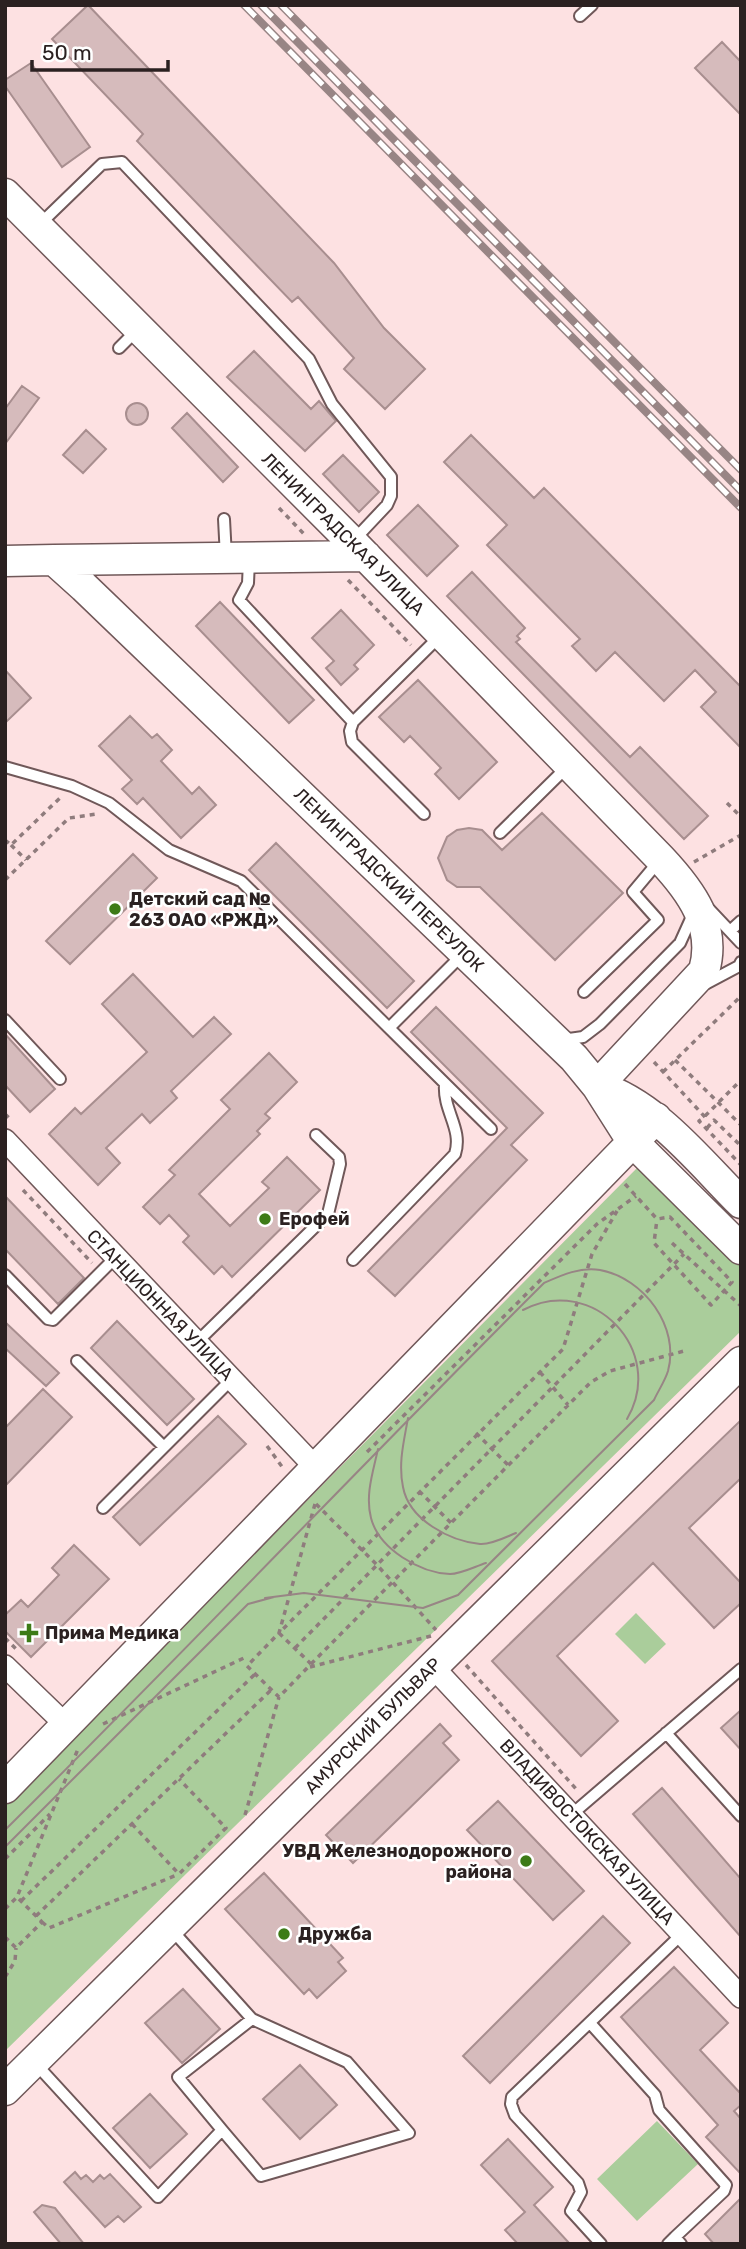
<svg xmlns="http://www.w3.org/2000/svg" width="746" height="2249" font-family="Rubik,sans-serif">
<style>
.green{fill:#aacd9b}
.building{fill:#d6bbbc;stroke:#a88e8f;stroke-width:2}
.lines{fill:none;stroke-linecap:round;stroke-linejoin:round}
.lane-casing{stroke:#705859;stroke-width:14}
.street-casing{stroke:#705859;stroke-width:24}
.secondary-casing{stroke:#705859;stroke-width:33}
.path{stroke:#8f7c7d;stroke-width:3.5;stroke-dasharray:5 5;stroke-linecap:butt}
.lane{stroke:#fff;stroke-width:10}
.street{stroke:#fff;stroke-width:21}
.secondary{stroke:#fff;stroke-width:30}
.tram{stroke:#988585;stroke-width:2}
.rail-casing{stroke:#988585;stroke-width:8}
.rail{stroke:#fff;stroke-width:5;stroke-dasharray:16;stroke-linecap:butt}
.poi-dot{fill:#3d7b17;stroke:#fff;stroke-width:2.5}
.labels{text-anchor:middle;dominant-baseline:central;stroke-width:5;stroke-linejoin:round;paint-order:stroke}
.street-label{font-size:18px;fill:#2b2121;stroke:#fff}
.poi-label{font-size:18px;font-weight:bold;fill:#2b2121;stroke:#fff;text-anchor:start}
</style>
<rect width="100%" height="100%" fill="#fde1e2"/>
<!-- green -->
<path class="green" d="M639,1166L741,1267V1331L5,2051V1805Z
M636,1613L666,1644L645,1664L615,1634Z
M657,2121L698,2164L637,2221L597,2179Z"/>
<!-- building -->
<path class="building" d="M88,5L334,263L384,328L425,369L385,409L344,369L354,358L298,297L292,302L137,141L143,134L52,39Z
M722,42L741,62V115L695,68Z
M31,63L90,147L62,167L5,86V80Z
M254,351L311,409L319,401L336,421L305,451L227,377Z
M22,386L39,398L5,444V409Z
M126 414a11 11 0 1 1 22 0a11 11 0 1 1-22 0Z
M187,413L238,467L223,482L172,428Z
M86,430L106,449L83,473L63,455Z
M471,435L534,498L544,488L741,687V748L701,707L716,692L695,670L664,701L615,652L596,671L572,646L580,639L487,545L507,525L444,462Z
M343,455L379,492L359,512L323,474Z
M418,505L458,546L427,576L387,535Z
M472,572L525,628L517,636L520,639L516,642L630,757L640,747L708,816L684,839L447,596Z
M220,602L314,700L289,723L196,626Z
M341,610L374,645L354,665L358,669L341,685L326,668L334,661L312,638Z
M5,670L31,698L5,723Z
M418,680L497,762L459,799L435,774L441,768L410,736L404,742L379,717Z
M130,716L152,738L157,734L172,750L161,761L192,794L199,787L216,805L181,838L143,798L137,804L122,789L132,780L99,746Z
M542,813L623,893L555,960L480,887H457L447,880L438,858L447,837L457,830L469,828L482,830L502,850Z
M276,843L414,981L387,1008L249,870Z
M133,854L157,878L70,964L46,941Z
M133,974L193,1037L214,1017L231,1034L171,1091L177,1098L150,1123L142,1114L106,1148L120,1163L98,1185L49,1134L75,1108L81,1114L147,1052L102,1004Z
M436,1007L543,1113L511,1145L527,1160L395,1296L368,1271L507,1128L411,1032Z
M5,1034L55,1089L30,1112L5,1085Z
M269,1053L297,1082L265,1114L270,1118L257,1131L260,1134L199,1194L230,1226L269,1188L262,1182L287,1157L320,1190L232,1277L222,1266L214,1274L183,1242L189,1236L169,1215L160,1224L143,1207L175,1175L169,1170L230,1109L221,1100Z
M5,1196L84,1278L58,1304L5,1249Z
M117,1321L194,1399L167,1425L91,1348Z
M5,1322L59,1373L46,1386L5,1348Z
M43,1389L72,1417L5,1486V1428Z
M218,1416L246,1444L140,1545L113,1517Z
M741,1420V1478L689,1528L741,1583V1603L714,1628L653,1563L557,1656L618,1721L581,1756L492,1661Z
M74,1545L109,1579L31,1657L5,1631V1615L21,1600L28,1607L59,1575L52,1568Z
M741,1710V1750L721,1728Z
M440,1724L451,1736L443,1743L459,1760L353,1863L326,1835Z
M662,1788L741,1879V1937L633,1814Z
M498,1801L584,1891L553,1920L467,1830Z
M264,1873L343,1958L338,1962L346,1971L317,1998L309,1989L304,1994L225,1909Z
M603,1916L630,1943L490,2083L463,2056Z
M674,1967L728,2023L700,2050L741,2094V2105L734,2111L741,2119V2174L706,2137L718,2125L621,2017Z
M183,1989L220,2029L182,2063L145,2023Z
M300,2065L337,2105L300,2139L263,2099Z
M150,2094L187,2134L150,2168L113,2128Z
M508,2139L553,2187L534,2205L570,2244H518L505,2230L525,2212L481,2165Z
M75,2172L81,2179L86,2175L93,2182L100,2175L104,2179L110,2174L141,2207L124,2222L118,2216L105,2227L64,2182Z
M741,2198V2244H714L705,2234Z
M42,2205L55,2208L84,2244H61L34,2212Z"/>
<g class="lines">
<defs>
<path id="lane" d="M580,16L592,5
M40,224L102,164L122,162L309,359L332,404L391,477V496L387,505L354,540
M119,348L137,330
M224,519L226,557
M249,561L248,583L239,600L353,722L440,636
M353,722L350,731L352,742L424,814
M5,767L72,786L109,803L169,850L241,881L389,1028L463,954
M500,833L567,767
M709,909L741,943
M730,931L741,921
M707,983L739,966L741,962
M584,992L658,920L633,892L659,861
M5,1020L60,1079
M389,1028L491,1129
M562,1040L583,1037L600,1024L680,943L694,912
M353,1260L455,1154C463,1129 443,1111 445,1085
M5,1275L48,1319L53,1320L115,1258
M196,1343L328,1214L340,1164L339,1157L316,1135
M77,1361L164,1447
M103,1508L231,1380
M666,1733L741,1816
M571,1815L741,1669
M590,2023L655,2095L659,2110L726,2185L724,2191L675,2237
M35,2063L158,2197L222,2130L261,2176L409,2133L347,2062L252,2019L171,1929
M222,2130L178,2077L252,2019
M601,2244L571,2211L581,2192L578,2183L515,2115L511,2104L512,2097L682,1934
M668,2244L675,2237L681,2244"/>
<path id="street" d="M5,1140L316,1468
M5,1666L67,1726
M433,1667L741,1997"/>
<path id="secondary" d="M5,194L352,542L661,859C691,891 717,926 704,971L597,1086
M54,560L366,556
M5,561L54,560L84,587L574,1058L597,1086L632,1141L741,1249
M597,1086C656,1105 698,1160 741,1203
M5,1788L656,1118
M5,2090L741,1362"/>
</defs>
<!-- lane casing -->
<use href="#lane" class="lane-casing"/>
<!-- street casing -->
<use href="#street" class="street-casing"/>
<!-- secondary casing -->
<use href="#secondary" class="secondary-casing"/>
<!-- path -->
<path class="path" d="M279,508L304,534
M348,580L411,645
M727,803L741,817
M5,840L11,845L62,796
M11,845L26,860
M694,862L741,835
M5,880L69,818L97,814
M675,1060L741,1125
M654,1062L705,1117L699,1121L741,1165
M663,1072L741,996
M5,1114L12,1121
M705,1116L741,1080
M707,1128L714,1120L741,1146
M625,1184L657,1219L670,1217L732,1282L711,1305L654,1243L657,1219
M23,1190L92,1263
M672,1243L741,1306
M540,1372L568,1405
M476,1433L508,1465
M267,1446L283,1468
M367,1452L597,1224L636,1196
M419,1491L451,1523
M315,1504L279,1633L563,1349L592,1254L617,1211
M316,1504L377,1565L436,1630
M279,1633L311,1664L279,1697L247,1666Z
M5,1638L16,1649
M295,1648L684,1254
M311,1664L591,1382L610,1371L684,1351
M466,1665L577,1790
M310,1667L431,1636
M103,1724L244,1658
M245,1815L279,1697
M132,1824L179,1874L226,1828L179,1779
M5,1859L50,1814
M21,1901L255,1674
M5,1909L17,1897L78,1749
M36,1916L271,1690
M42,1922L49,1928L179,1874
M5,1937L16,1948L42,1922L17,1897
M5,1977L15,1961L16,1948"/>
<!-- lane -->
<use href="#lane" class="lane"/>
<!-- street -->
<use href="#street" class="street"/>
<!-- secondary -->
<use href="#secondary" class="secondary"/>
<!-- tram -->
<path class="tram" d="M523,1310C593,1273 667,1351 627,1419
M408,1418C404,1441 398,1463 403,1487C409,1520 450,1541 480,1544C491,1545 506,1537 516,1533
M378,1449C373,1472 365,1495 371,1518C379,1549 420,1573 450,1574C461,1574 476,1566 486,1563
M5,1830C187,1650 362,1464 544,1283C562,1275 579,1267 600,1270C644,1278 680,1327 668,1371C665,1381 658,1391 654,1400L458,1595L423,1608L304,1593L265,1598
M5,1847L248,1604L274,1597"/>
<defs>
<path id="rail" d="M244,5L741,508
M261,5L741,491
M281,5L741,470"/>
</defs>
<!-- rail casing -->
<use href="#rail" class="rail-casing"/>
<!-- rail -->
<use href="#rail" class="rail"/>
</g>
<!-- markers -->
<g class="poi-dot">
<circle cx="115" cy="909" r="7"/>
<circle cx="265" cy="1219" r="7"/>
<path d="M25.5 1622.5h7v7h7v7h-7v7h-7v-7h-7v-7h7z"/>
<circle cx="526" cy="1861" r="7"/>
<circle cx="284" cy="1934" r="7"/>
</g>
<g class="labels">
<!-- street labels -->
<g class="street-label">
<text transform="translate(343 534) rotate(45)">ЛЕНИНГРАДСКАЯ УЛИЦА</text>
<text transform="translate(389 880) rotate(44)">ЛЕНИНГРАДСКИЙ ПЕРЕУЛОК</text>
<text transform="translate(160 1305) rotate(46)">СТАНЦИОННАЯ УЛИЦА</text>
<text transform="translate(373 1726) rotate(-45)">АМУРСКИЙ БУЛЬВАР</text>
<text transform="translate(587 1832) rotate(47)">ВЛАДИВОСТОКСКАЯ УЛИЦА</text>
</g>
<!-- poi labels -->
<g class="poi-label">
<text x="129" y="899">Детский сад №<tspan x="129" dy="21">263 ОАО «РЖД»</tspan></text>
<text x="279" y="1219">Ерофей</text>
<text x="45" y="1633">Прима Медика</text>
<text x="512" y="1851" text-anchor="end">УВД Железнодорожного<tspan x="512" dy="21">района</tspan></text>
<text x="298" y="1934">Дружба</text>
</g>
</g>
<!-- border -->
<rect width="746" height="2249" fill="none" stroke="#2b2121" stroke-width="14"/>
<!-- scale -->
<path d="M32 60v10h136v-10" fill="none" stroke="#2b2121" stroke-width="3.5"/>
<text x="42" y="60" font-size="21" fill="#2b2121" stroke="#ffffff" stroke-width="5" paint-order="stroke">50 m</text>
</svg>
